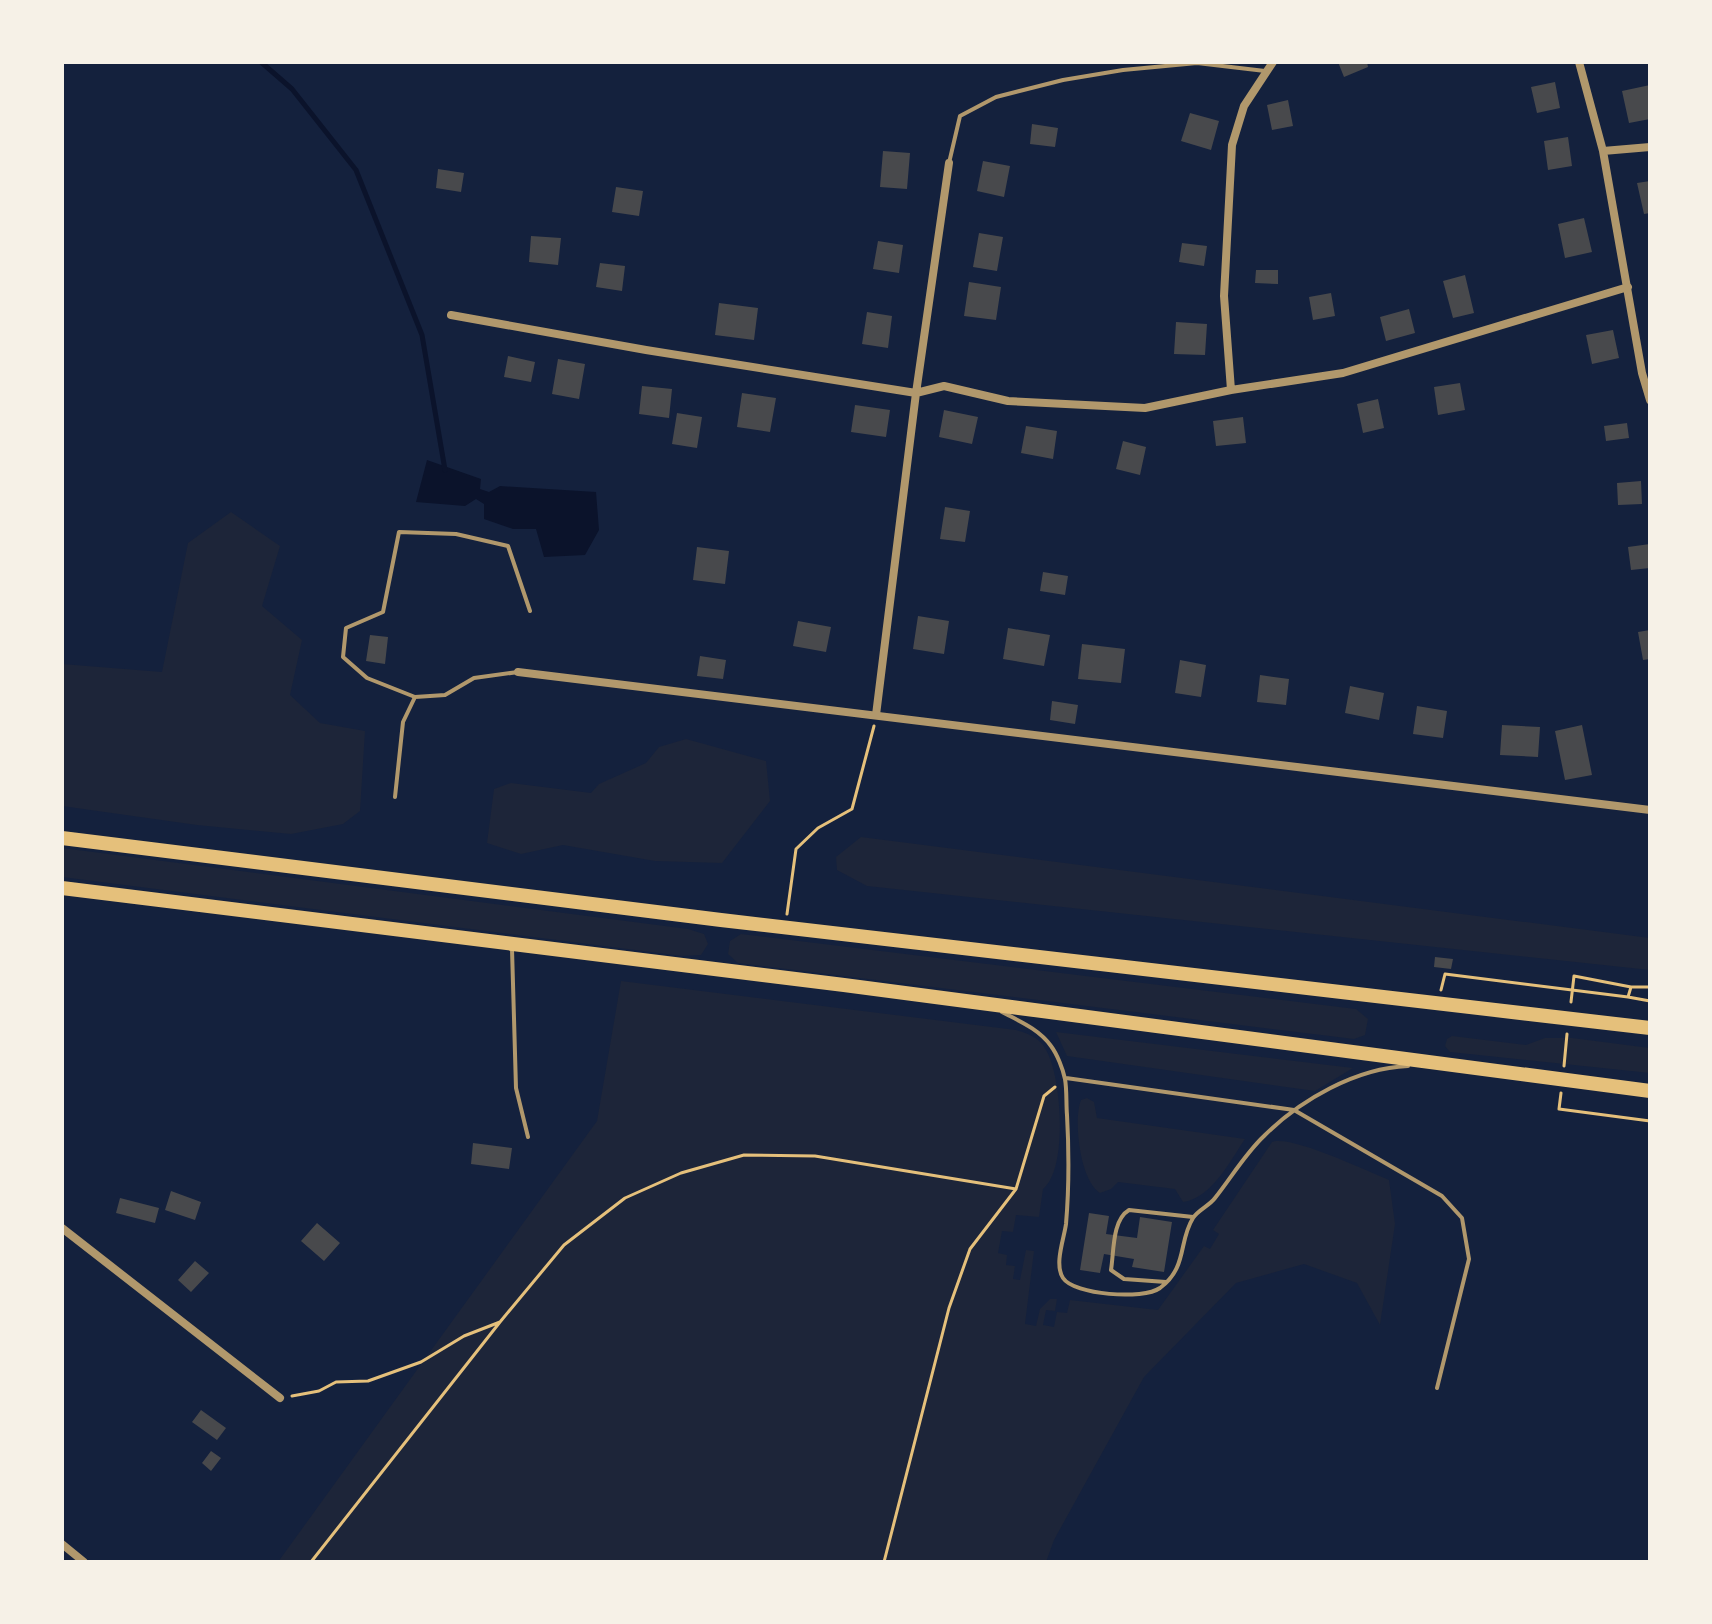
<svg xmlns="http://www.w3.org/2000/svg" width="1712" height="1624" font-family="Lato,sans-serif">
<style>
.green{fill:#1d2539}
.water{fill:#0b132b}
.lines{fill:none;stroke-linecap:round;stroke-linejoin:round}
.stream{stroke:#0b132b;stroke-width:5}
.building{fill:#48494c}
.path{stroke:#e5c07b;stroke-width:3}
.service{stroke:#b1986c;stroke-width:4}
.minor{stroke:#b1986c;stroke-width:8}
.primary{stroke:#e5c07b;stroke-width:14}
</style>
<rect width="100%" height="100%" fill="#14213d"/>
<!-- green -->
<path class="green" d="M231,512L280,546L262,606L302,640L290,695L320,723L365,731L360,811L343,824L291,834L197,825L62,806V664L162,672L188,543Z
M686,739L766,761L770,801L722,863L655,861L563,845L521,854L487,843L494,789L511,783L591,793L599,784L646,763L659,747Z
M861,837L1650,938V970L867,886L837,870L836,857Z
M62,848L688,929L704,934L708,944L701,955L682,956L62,877Z
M741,934L1356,1009L1368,1019L1365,1035L1354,1039L738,963L728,954L730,941Z
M621,981L1016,1030C1029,1034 1039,1037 1046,1050C1062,1077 1068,1169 1043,1189L1039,1217L1016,1215L1013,1232L1002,1231L998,1253L1007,1255L1006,1265L1015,1266L1013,1279L1020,1280L1026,1250L1034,1251L1025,1324L1036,1326L1040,1309L1050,1299H1057L1055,1311L1046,1310L1043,1325L1054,1327L1057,1312L1067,1313L1070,1300L1158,1310L1204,1246L1210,1249L1219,1234L1213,1230L1272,1142C1292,1135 1366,1171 1389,1180L1395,1224L1380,1325L1357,1283L1304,1264L1236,1283L1144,1377L1054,1540L1046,1562H278L597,1121Z
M1056,1032L1353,1068L1315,1091L1067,1056Z
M1452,1036L1526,1045L1545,1038H1572L1650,1048V1073L1450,1052L1445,1046L1447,1039Z
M1087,1098L1094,1102L1097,1118L1245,1139C1230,1161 1212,1198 1183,1202L1175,1189L1118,1182L1111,1189L1100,1193C1080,1181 1073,1120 1081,1100Z"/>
<!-- water -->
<path class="water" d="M427,460L481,479L480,489L489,492L500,486L596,492L599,530L585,555L544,557L536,529H513L484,519V504L476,499L465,506L416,502Z"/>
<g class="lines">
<!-- stream -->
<path class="stream" d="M261,62L292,89L356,170L422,335L445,470"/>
</g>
<!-- building -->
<path class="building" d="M1338,62H1367L1368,67L1344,77Z
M1555,82L1560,108L1537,113L1531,87Z
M1650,85V119L1629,123L1622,91Z
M1288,100L1293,126L1272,130L1267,105Z
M1190,113L1219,121L1211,150L1181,141Z
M1032,124L1058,128L1055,147L1030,144Z
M1568,137L1572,166L1548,170L1544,141Z
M883,151L910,153L907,189L880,187Z
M983,161L1010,166L1004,197L977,191Z
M438,169L464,173L461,192L436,188Z
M1650,181V213L1644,214L1637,183Z
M616,187L643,191L639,216L612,212Z
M1584,218L1592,252L1565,258L1558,224Z
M979,233L1003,237L997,271L973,267Z
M531,236L561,238L558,265L529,262Z
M878,241L903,245L899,273L873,269Z
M1182,243L1207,246L1204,266L1179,262Z
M600,263L625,266L622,291L596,287Z
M1256,270H1278V284L1255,283Z
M1465,275L1474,313L1453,318L1443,281Z
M969,282L1001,287L996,320L964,316Z
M1331,293L1335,316L1313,320L1309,297Z
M719,303L758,308L754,340L715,335Z
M1409,309L1415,333L1386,341L1380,317Z
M867,312L892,316L888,348L862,344Z
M1176,322L1207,324L1205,355L1174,354Z
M1613,330L1619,358L1592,364L1586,335Z
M508,356L535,362L531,382L504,377Z
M558,359L585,364L579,399L552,394Z
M1460,383L1465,410L1438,415L1434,387Z
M642,386L672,389L669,418L639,414Z
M742,393L776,398L770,432L737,427Z
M1378,399L1384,428L1363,433L1357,404Z
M855,405L890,410L886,437L851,432Z
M944,410L978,417L972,444L939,437Z
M677,413L702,417L697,448L672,444Z
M1243,417L1246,443L1216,446L1213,421Z
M1627,423L1629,438L1606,441L1604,426Z
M1026,426L1057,431L1053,459L1021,453Z
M1123,441L1146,447L1140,475L1116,469Z
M1641,481L1642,504L1618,505L1617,483Z
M945,507L970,511L965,542L940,539Z
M1650,544V568L1631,570L1628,547Z
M697,547L729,551L725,584L693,580Z
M1043,572L1068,576L1065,595L1040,591Z
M918,616L949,621L944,654L913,649Z
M798,621L831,627L826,652L793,646Z
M1008,628L1050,635L1044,666L1003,659Z
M1650,630V659L1643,660L1638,632Z
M370,635L388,637L385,664L366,661Z
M1082,644L1125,649L1121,683L1078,679Z
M700,656L726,660L723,679L697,676Z
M1180,660L1206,665L1201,697L1175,693Z
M1260,675L1289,679L1286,705L1257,702Z
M1350,686L1384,693L1379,720L1345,713Z
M1052,701L1078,705L1075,724L1050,720Z
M1417,706L1447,711L1443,738L1413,734Z
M1502,725L1540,727L1538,757L1500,755Z
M1582,725L1592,775L1565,780L1555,731Z
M1435,957L1453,959L1451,969L1434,967Z
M473,1143L512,1148L509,1169L471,1164Z
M171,1191L201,1202L195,1220L165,1210Z
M120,1198L159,1208L155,1223L116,1213Z
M1089,1213L1109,1216L1106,1234L1137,1238L1140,1217L1172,1222L1164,1272L1132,1267L1134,1259L1104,1254L1100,1273L1080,1270Z
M317,1223L340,1243L324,1261L301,1241Z
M195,1261L209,1273L191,1292L178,1280Z
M201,1410L226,1428L217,1440L192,1422Z
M211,1451L221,1458L211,1471L202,1463Z"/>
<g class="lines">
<!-- path -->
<path class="path" d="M787,914L796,849L818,828L852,809L874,726
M1441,990L1445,974L1628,997L1631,987
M1628,997L1650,1001
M1571,1002L1574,976L1631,987H1650
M1564,1066L1567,1034
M1561,1093L1559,1109L1650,1121
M292,1396L319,1391L336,1382L368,1381L421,1362L464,1336L500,1322
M311,1562L500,1322L564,1245L625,1198L681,1173L744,1155L815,1156L1016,1189L1044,1096L1055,1087
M884,1562L949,1308L970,1249L1016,1189"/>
<!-- service -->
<path class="service" d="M949,163L960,116L996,97L1063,80L1123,70L1197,63L1265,71
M415,697L367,678L343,657L346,628L383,612L399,532L456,534L508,546L530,611
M395,797L403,722L415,697L445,695L474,678L518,672
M512,949L516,1088L528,1137
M1002,1012C1019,1021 1039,1029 1051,1046C1057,1054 1063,1069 1065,1079C1067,1090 1066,1104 1067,1115C1069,1151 1069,1189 1066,1224C1064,1239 1054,1264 1063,1278C1074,1295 1143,1300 1160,1288C1188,1267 1178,1242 1193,1218C1198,1210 1209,1206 1215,1198C1231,1178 1245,1154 1264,1136C1300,1100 1356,1068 1408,1066
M1066,1078L1294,1110L1442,1196L1462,1218L1469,1259L1437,1388
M1166,1282L1124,1279L1111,1270C1114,1252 1112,1220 1129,1210L1193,1217"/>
<!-- minor -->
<path class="minor" d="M1579,62L1603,151L1642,373L1650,400
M1603,151L1650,147
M451,315L646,350L916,393L944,386L1008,401L1145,408L1231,390L1343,373L1628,287
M1231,390L1224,296L1232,145L1244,106L1273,62
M518,672L1650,810
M876,715L916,393L949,163
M62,1228L280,1398
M62,1544L84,1562"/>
<!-- primary -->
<path class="primary" d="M62,838L721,920L1650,1028
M62,888L844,985L1650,1091"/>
</g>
<!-- border -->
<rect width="1712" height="1624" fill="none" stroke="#f6f1e7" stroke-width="128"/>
</svg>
